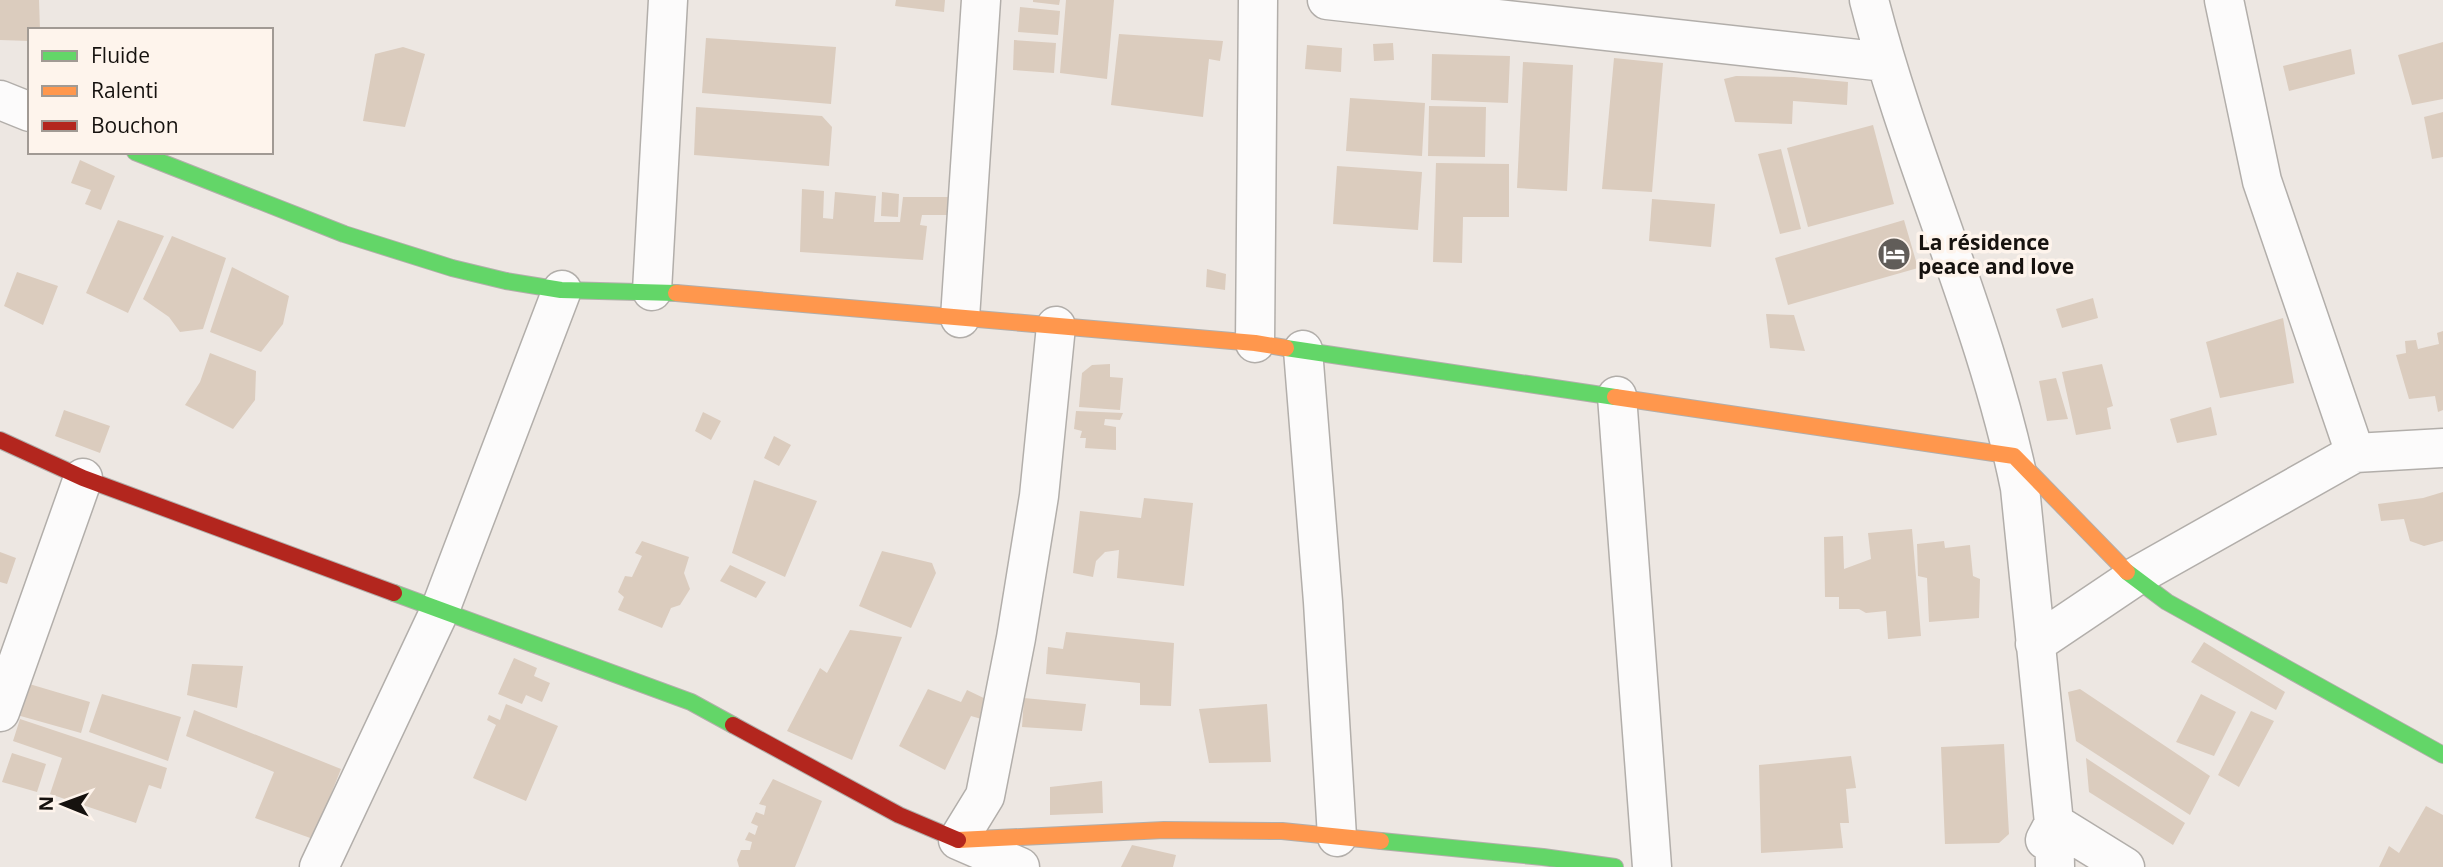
<svg xmlns="http://www.w3.org/2000/svg" width="2443" height="867" font-family="'Open Sans',sans-serif">
<style>
.building{fill:#dbccbe}
.lines{fill:none;stroke-linecap:round;stroke-linejoin:round}
.street-casing{stroke:#b2aeaa;stroke-width:41}
.fast-casing{stroke:#b2aeaa;stroke-width:18}
.slow-casing{stroke:#b2aeaa;stroke-width:18}
.jam-casing{stroke:#b2aeaa;stroke-width:18}
.street{stroke:#fcfbfb;stroke-width:38}
.fast{stroke:#63d668;stroke-width:16}
.slow{stroke:#ff974d;stroke-width:16}
.jam{stroke:#b3261e;stroke-width:16}
.labels{text-anchor:middle;dominant-baseline:central;stroke-width:7;stroke-linejoin:round;paint-order:stroke}
.poi-label{font-size:21px;font-weight:bold;fill:#16120f;stroke:#fef4ec;text-anchor:start}
</style>
<rect width="100%" height="100%" fill="#ede7e2"/>
<!-- building -->
<path class="building" d="M0,0H39L40,30H30V41L0,40Z
M896,0H945L944,12L895,6Z
M1033,0H1060L1059,5L1033,2Z
M1066,0H1114L1107,79L1060,73Z
M1020,7L1060,11L1058,35L1018,32Z
M1119,34L1223,41L1220,61L1209,59L1203,117L1111,105Z
M706,38L836,47L831,104L702,93Z
M1014,40L1056,43L1054,73L1013,70Z
M2443,42V99L2412,105L2398,55Z
M1393,43L1394,60L1374,61L1373,44Z
M1307,45L1342,48L1341,72L1305,69Z
M403,47L425,54L405,127L363,121L375,54Z
M2351,49L2355,74L2289,91L2283,66Z
M1432,54L1510,56L1508,103L1431,100Z
M1614,58L1663,63L1652,192L1602,189Z
M1523,62L1573,65L1567,191L1517,188Z
M1736,76L1794,77L1848,82L1847,105L1793,101L1792,124L1735,122L1724,79Z
M1350,98L1425,103L1422,156L1346,151Z
M1429,106L1486,107L1485,157L1428,156Z
M696,107L822,116L832,127L829,166L694,155Z
M2443,112V157L2432,159L2424,117Z
M1873,125L1894,204L1808,227L1787,148Z
M1781,149L1801,229L1780,234L1758,154Z
M80,160L115,176L101,210L85,204L91,190L71,183Z
M1436,163L1509,164V217H1463L1462,263L1433,262Z
M1337,166L1422,172L1418,230L1333,224Z
M802,189L824,191L823,218L833,219L835,192L876,196L874,222H900L903,197H961L960,215H922L920,225L927,226L923,260L800,252Z
M882,192L899,194L898,217L881,216Z
M1652,199L1715,204L1711,247L1649,241Z
M118,220L164,236L128,313L86,293Z
M1904,220L1918,268L1788,305L1775,258Z
M172,236L226,258L203,329L180,332L169,317L143,299Z
M232,267L289,296L283,324L261,352L210,332Z
M1207,269L1226,274L1225,290L1206,287Z
M17,272L58,286L43,325L4,306Z
M2093,298L2098,318L2062,328L2056,309Z
M1766,314L1794,315L1805,351L1770,348Z
M2283,318L2294,383L2220,398L2206,342Z
M2443,331V410L2438,412L2435,396L2409,399L2396,355L2406,353L2405,341L2416,340L2418,349L2439,344L2437,333Z
M210,353L256,371L255,400L233,429L185,405L200,382Z
M1110,364V377L1123,378L1120,410L1079,407L1082,373L1092,365Z
M2102,364L2113,406L2107,408L2111,429L2076,435L2062,372Z
M2056,378L2068,419L2047,421L2039,381Z
M2211,407L2217,435L2177,443L2170,419Z
M64,410L110,426L100,453L55,436Z
M1076,411L1123,413L1120,420L1105,419L1104,425L1116,427V450L1085,448L1086,438H1080L1082,431L1074,429Z
M703,412L721,421L711,440L695,431Z
M774,436L791,445L779,466L764,458Z
M754,480L817,501L785,577L732,553Z
M2443,492V541L2424,546L2410,541L2404,519L2381,521L2378,504L2423,498Z
M1144,498L1193,503L1184,586L1117,578L1119,550L1105,552L1096,561L1093,577L1073,573L1080,511L1141,518Z
M1912,529L1921,636L1888,639L1886,611L1866,613L1859,609H1839V597H1825L1824,537L1843,536L1844,569L1871,559L1868,533Z
M642,541L689,557L684,573L690,589L680,605L671,608L662,628L618,610L624,597L618,592L625,576L632,577L642,556L635,553Z
M1944,541L1945,548L1970,545L1973,576L1980,579L1979,618L1929,622L1927,578L1918,576L1917,544Z
M882,551L932,563L936,573L911,628L859,606Z
M0,552L16,558L7,584L0,582Z
M730,565L766,582L756,598L720,581Z
M850,630L902,637L852,760L787,731L820,668L827,673Z
M1066,632L1174,643L1171,706L1140,705V683L1046,674L1048,647L1063,649Z
M2204,642L2285,692L2276,710L2191,662Z
M514,658L537,668L534,676L550,683L542,702L526,695L522,704L498,694Z
M192,664L243,666L237,708L187,695Z
M26,683L90,702L81,733L17,715Z
M928,689L961,702L967,690L990,701L985,720L971,716L945,770L899,746Z
M2080,689L2210,776L2190,815L2076,741L2068,692Z
M102,694L181,717L168,761L89,732Z
M2201,694L2236,712L2214,756L2176,742Z
M1024,698L1086,704L1082,731L1022,727Z
M506,704L558,726L526,801L473,778L496,725L487,720L489,715L500,720Z
M1267,704L1271,762L1209,763L1199,709Z
M194,710L341,769L313,839L255,818L274,772L186,736Z
M2251,711L2274,721L2239,787L2218,775Z
M20,719L167,768L161,789L149,785L136,823L50,794L62,758L13,741Z
M2004,744L2009,834L1999,843L1945,844L1941,747Z
M12,753L46,764L37,792L2,782Z
M1851,756L1856,788L1846,789L1849,823H1840L1843,848L1761,853L1759,765Z
M2086,758L2185,823L2173,845L2089,792Z
M773,779L822,801L795,867H739L737,860L741,850H750L752,842L745,840L749,832L755,835L758,826L751,823L756,812L764,815L766,806L759,804Z
M1102,781L1103,813L1050,815V787Z
M2426,806L2443,815V867H2379L2389,846L2399,853Z
M1132,845L1176,855L1173,867H1121Z"/>
<g class="lines">
<defs>
<path id="street" d="M1327,0L1885,62
M1869,0C1911,165 1986,320 2020,488L2054,823L2055,867
M2224,0L2262,181L2355,453
M0,100L30,112
M652,291L668,0
M960,318L981,0
M1255,343L1258,0
M1303,350L1323,602L1337,837
M1617,396L1652,867
M2035,644L2133,578L2355,453L2443,448
M0,712L83,478
M2045,840L2054,823L2125,867
M319,867L440,610L562,290
M1020,867L958,840L985,796L1016,638L1039,496L1056,326"/>
<path id="fast" d="M135,152L344,234L452,268L506,281L561,290L676,293
M1286,348L1615,397
M2127,572L2167,602L2443,755
M394,593L691,702L733,725
M1381,841L1543,857L1615,867"/>
<path id="slow" d="M676,293L1255,343L1286,348
M1615,397L2014,456L2127,572
M958,840L1164,830L1282,831L1381,841"/>
<path id="jam" d="M0,440L83,478L394,593
M733,725L899,815L958,840"/>
</defs>
<!-- street casing -->
<use href="#street" class="street-casing"/>
<!-- fast casing -->
<use href="#fast" class="fast-casing"/>
<!-- slow casing -->
<use href="#slow" class="slow-casing"/>
<!-- jam casing -->
<use href="#jam" class="jam-casing"/>
<!-- street -->
<use href="#street" class="street"/>
<!-- fast -->
<use href="#fast" class="fast"/>
<!-- slow -->
<use href="#slow" class="slow"/>
<!-- jam -->
<use href="#jam" class="jam"/>
</g>
<!-- icons -->
<defs>
<symbol id="hotel-disc" viewBox="-11 -11 22 22"><circle r="9.5" fill="#615d59" stroke="#fef4ec"/><path d="M-6-4.5h1.5V1H6V5H4.5V3h-9V5H-6ZM-4 0a1.8 1.8 0 1 1 3.6 0ZM.5 0V-2.5h3Q6-2.5 6 0Z" fill="#fff"/></symbol>
</defs>
<g fill-rule="evenodd">
<use href="#hotel-disc" x="1875" y="235" width="38" height="38"/>
</g>
<g class="labels">
<!-- poi labels -->
<g class="poi-label">
<text x="1918" y="242">La résidence<tspan x="1918" dy="24">peace and love</tspan></text>
</g>
</g>
<!-- legend -->
<rect x="28" y="28" width="245" height="126" fill="#fef4ec" stroke="#a19a94" stroke-width="2"/>
<rect x="42" y="51" width="35" height="10" fill="#63d668" stroke="#a19a94" stroke-width="2"/>
<text x="91" y="63" font-size="21" fill="#16120f">Fluide</text>
<rect x="42" y="86" width="35" height="10" fill="#ff974d" stroke="#a19a94" stroke-width="2"/>
<text x="91" y="98" font-size="21" fill="#16120f">Ralenti</text>
<rect x="42" y="121" width="35" height="10" fill="#b3261e" stroke="#a19a94" stroke-width="2"/>
<text x="91" y="133" font-size="21" fill="#16120f">Bouchon</text>
<!-- north arrow -->
<g transform="translate(63 804) rotate(271)" stroke="#fef4ec" stroke-width="5" paint-order="stroke">
<path d="M0-5L12 26L0 18L-12 26Z" fill="#16120f"/>
<text y="-10" font-size="19" font-weight="bold" text-anchor="middle" fill="#16120f">N</text>
</g>
</svg>
